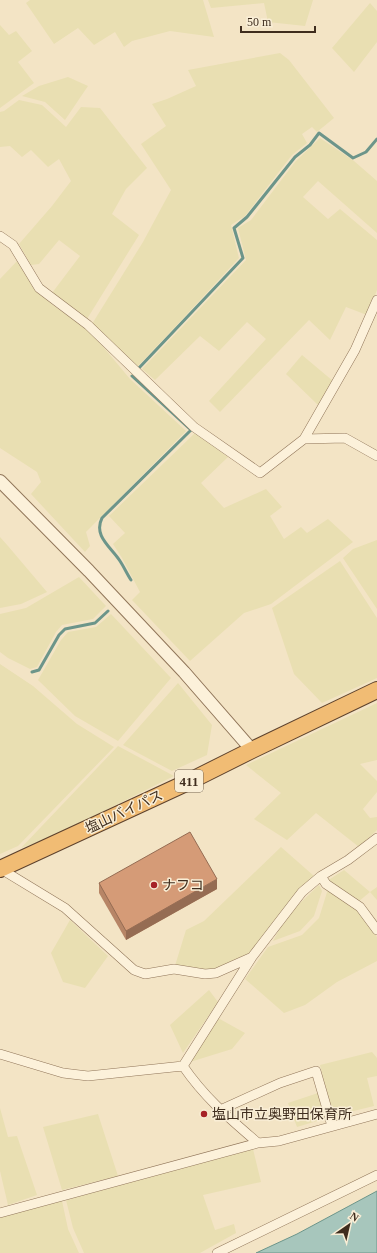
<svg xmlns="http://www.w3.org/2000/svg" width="377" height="1253" font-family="'Times New Roman','Noto Sans JP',serif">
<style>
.farmland{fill:#e9dfb2}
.water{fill:#a7c6bc;stroke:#6c958a}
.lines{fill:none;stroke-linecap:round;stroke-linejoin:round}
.stream{stroke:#6c958a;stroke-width:3}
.minor-casing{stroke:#907559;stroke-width:10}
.tertiary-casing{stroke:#907559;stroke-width:14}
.trunk-casing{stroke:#5e422d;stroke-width:18}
.minor{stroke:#fcf1da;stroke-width:9}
.tertiary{stroke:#fcf1da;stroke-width:12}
.trunk{stroke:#f1bc74;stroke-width:16}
.wall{fill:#b78566}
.shaded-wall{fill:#956c53}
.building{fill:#d59b77;stroke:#956c53}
.poi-dot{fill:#a62227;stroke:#f9eed6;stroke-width:1.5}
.labels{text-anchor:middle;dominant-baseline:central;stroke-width:3;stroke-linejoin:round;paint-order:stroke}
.shield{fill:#f9eed6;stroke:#776755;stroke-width:1}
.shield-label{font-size:13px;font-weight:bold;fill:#3f2d1e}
.street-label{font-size:14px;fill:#3f2d1e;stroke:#f9eed6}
.poi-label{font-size:14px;fill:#3f2d1e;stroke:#f9eed6;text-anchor:start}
</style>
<rect width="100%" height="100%" fill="#f3e4c5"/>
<!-- farmland -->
<path class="farmland" d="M30,0H203L214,37L170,31L132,41L124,47L115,32L94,45L78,28L54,44L26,3Z
M208,0H313L305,26L268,22L264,3L211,8Z
M370,3L377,11V42L354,72L332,48Z
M0,25L9,35L16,31L32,51L18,62L34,83L0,108Z
M280,53L289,60L334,118L317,132L312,127L302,134L307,143L292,155L245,216L231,225L239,258L175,327L137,367L92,324L143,242L171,190L141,144L166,126L152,104L167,99L196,86L188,70Z
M68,77L88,86L65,120L45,102L22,96L39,86Z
M19,100L42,105L66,127L81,107L100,108L147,168L126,189L112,214L139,235L87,319L52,293L80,256L59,240L39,264L31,265L19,244L52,206L71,181L59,159L48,167L31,150L22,157L10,146L0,147V112L4,111Z
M320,138L354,161L377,181V233L318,181L303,197L328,219L340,209L377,240V290L367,315L346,307L330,340L309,320L220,412L209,401L266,339L247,322L219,351L200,336L155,380L142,369L246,260L238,228L251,220L295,162Z
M17,261L34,289L54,306L90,331L130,379L186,431L86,532L90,546L85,552L31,494L41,482L37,472L0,448V279Z
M302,355L333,381L318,405L286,374Z
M195,433L228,457L201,483L224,508L266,489L282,507L270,516L284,539L301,527L307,533L328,519L353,542L271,604L244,613L190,661L132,600L140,592L122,558L113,544L125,533L109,516Z
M0,537L8,546L47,592L21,604L0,608Z
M377,540V609L343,558L353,549Z
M340,561L377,618V678L322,703L294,674L272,608Z
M79,577L106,606L93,619L62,625L56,632L37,667L30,669L8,658L0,652V614L26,608Z
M111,614L171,678L118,741L75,716L38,680L61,640L68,632L96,627Z
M0,664L33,686L77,724L114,747L18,846L0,854Z
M178,683L212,725L207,755L172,771L123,745Z
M377,703V760L360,764L377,781V792L363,809L370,818L377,817V830L359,847L316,813L287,840L254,819L281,793L246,765Z
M118,746L174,776L50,838L21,848Z
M281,847L314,876L251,952L214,970L174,969L186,930L204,921Z
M344,870L370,892L377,887V900L370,892L358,902L327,881Z
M319,885L322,891L314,916L300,931L273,941L284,921L296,907Z
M328,889L360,910L377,937V961L337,982L305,1005L284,1013L245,979L268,947L302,935L319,918Z
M70,920L108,956L85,988L63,982L51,953Z
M209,990L218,1002L183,1053L170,1025Z
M218,1018L245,1033L232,1049L190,1062Z
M372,1052L377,1058V1076L367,1078L374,1106L333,1116L320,1065Z
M318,1093L327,1118L297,1127L288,1103Z
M0,1108L8,1137L17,1136L37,1195L8,1205L0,1171Z
M98,1114L118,1176L62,1190L43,1127Z
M253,1149L261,1182L203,1195L215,1230L234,1224L236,1233L200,1253H84L73,1228L66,1200Z
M62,1201L68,1229L79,1253H0V1217Z"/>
<!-- water -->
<path class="water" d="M377,1191V1253H256L297,1234Z"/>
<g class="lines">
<!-- stream -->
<path class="stream" d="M138,369L243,258L234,228L247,217L295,157L310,145L319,133L353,158L366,152L377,139
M131,580C127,574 124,567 120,561C111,547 93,536 102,518L191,430L132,376
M32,672L39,670L59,635L65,629L95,623L108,611"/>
<defs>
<path id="minor" d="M0,236L13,245L39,288L88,325L194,427L260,473L304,439L355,350L377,300
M304,439L345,438L377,456
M1,869L65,908L134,970L145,974L174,969L205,974L216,973L252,957
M321,876L326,884L360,907L377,930
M0,1054L63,1073L88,1076L183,1066
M183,1066L252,957L302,892L321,876L348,860L377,838
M183,1066C205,1098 229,1118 258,1143
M220,1110L280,1083L316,1071L332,1126
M0,1213L258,1143L279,1141L377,1114
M217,1253L377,1175"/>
<path id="tertiary" d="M0,481L89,571L184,672L252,750"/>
<path id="trunk" d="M0,869L186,783L252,750L377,690"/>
</defs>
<!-- minor casing -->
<use href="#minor" class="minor-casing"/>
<!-- tertiary casing -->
<use href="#tertiary" class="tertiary-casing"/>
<!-- trunk casing -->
<use href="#trunk" class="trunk-casing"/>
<!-- minor -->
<use href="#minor" class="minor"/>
<!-- tertiary -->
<use href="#tertiary" class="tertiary"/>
<!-- trunk -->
<use href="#trunk" class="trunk"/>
</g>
<!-- wall -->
<path class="wall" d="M99,883L217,889L126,940L99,893Z"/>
<!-- shaded-wall -->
<path class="shaded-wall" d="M217,879V889L126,940V931Z"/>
<!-- building -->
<path class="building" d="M190,832L217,879L126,931L99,883Z"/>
<!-- markers -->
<g class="poi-dot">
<circle cx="154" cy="885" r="4"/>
<circle cx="204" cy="1114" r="4"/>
</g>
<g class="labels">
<!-- shield labels -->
<rect class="shield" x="175" y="770" width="28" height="22" rx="3"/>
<g class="shield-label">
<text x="189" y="781">411</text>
</g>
<!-- street labels -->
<g class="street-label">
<text transform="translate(124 812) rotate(-25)">塩山バイパス</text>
</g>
<!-- poi labels -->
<g class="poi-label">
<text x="162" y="885">ナフコ</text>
<text x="212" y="1114">塩山市立奥野田保育所</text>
</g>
</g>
<!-- north arrow -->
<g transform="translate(349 1225) rotate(34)" stroke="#f9eed6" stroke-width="3" paint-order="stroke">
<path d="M0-3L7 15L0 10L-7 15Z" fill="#3f2d1e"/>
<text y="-6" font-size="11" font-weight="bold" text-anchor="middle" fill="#3f2d1e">N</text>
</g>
<!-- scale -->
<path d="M241 26v6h74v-6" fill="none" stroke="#3f2d1e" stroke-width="2"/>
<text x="247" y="26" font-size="12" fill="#3f2d1e" stroke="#f9eed6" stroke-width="3" paint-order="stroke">50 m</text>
</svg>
